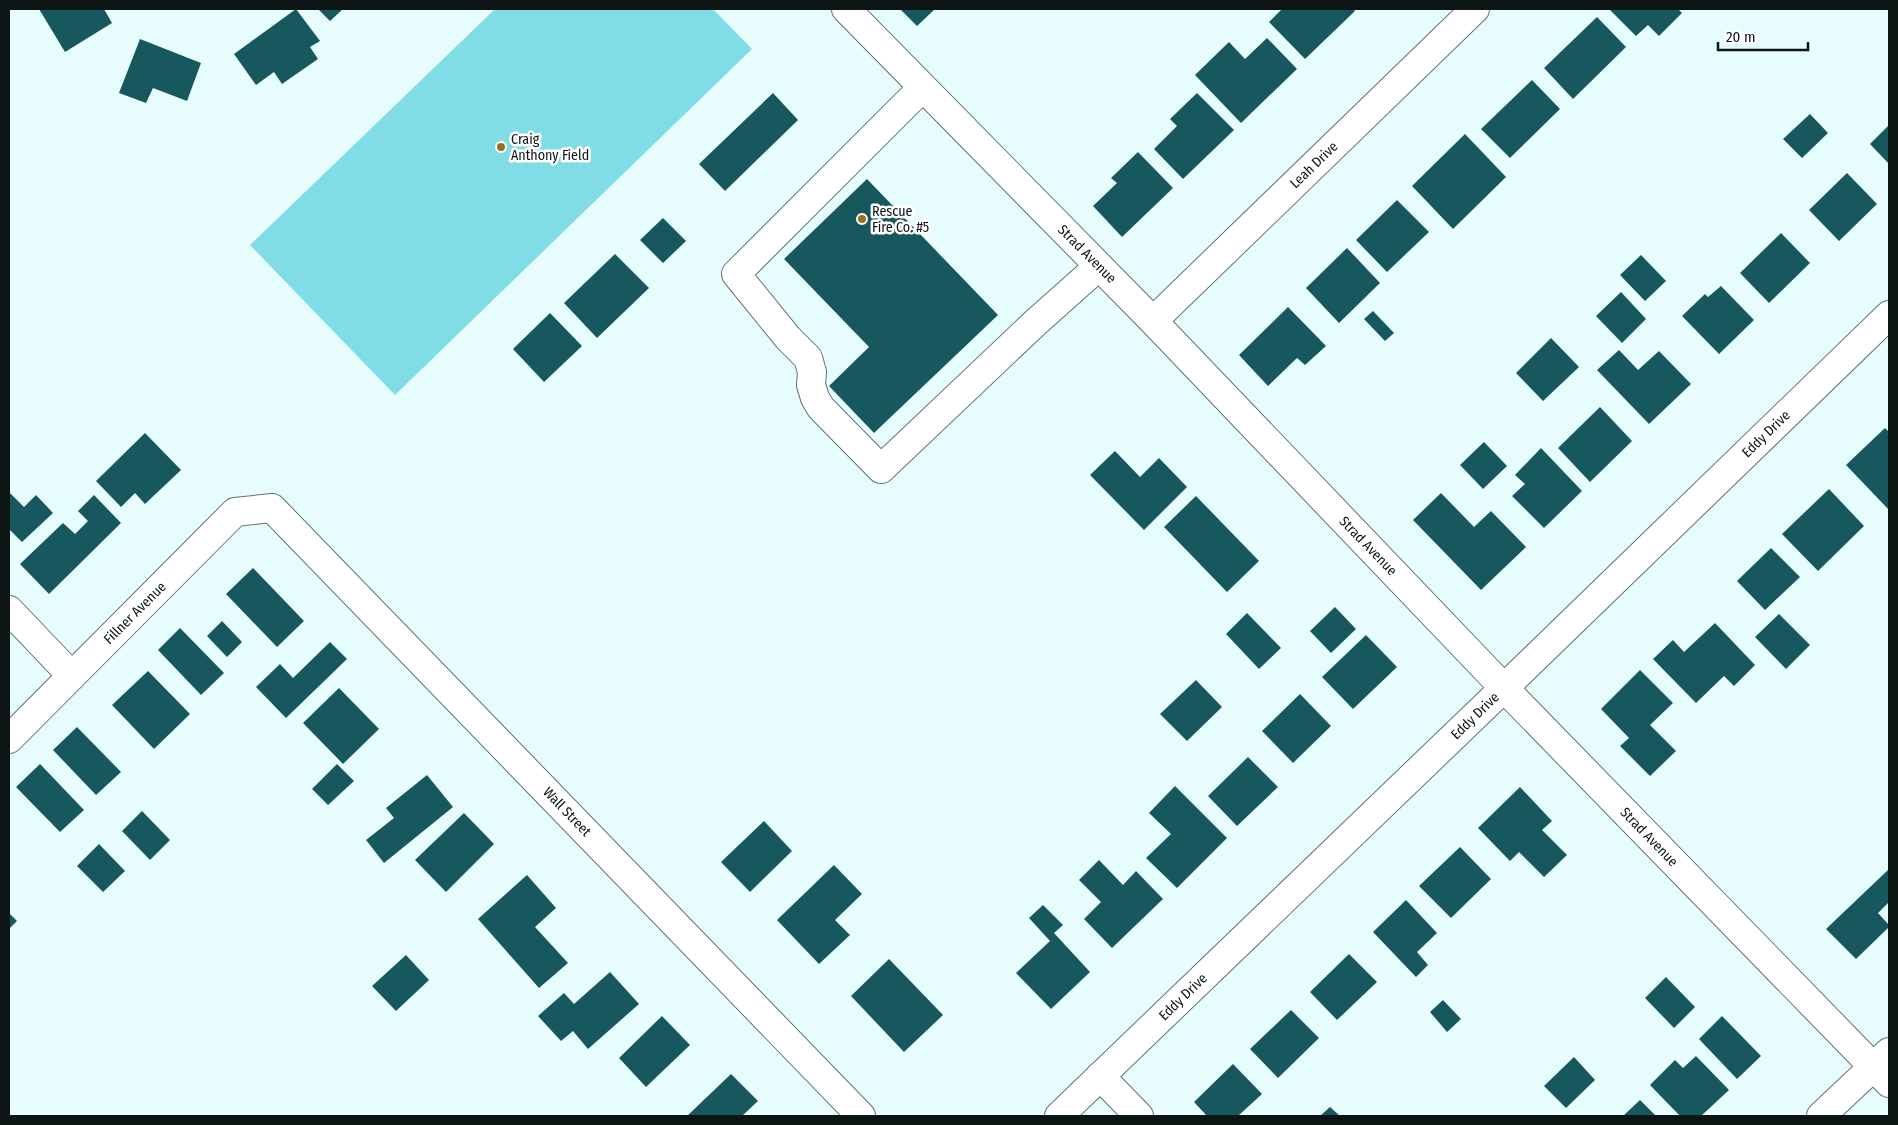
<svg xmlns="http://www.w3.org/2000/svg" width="1898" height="1125" font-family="'Fira Sans Condensed',sans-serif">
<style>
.green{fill:#81dde5}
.building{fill:#17585e}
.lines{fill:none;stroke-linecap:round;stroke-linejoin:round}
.minor-casing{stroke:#617374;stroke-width:30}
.minor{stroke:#fff;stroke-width:28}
.poi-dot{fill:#99711d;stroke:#fff;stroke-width:2}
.labels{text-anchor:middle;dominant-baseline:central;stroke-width:5;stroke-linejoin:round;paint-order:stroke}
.poi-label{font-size:14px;fill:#0d1414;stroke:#fff;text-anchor:start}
.street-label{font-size:14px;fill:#0d1414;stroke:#fff}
</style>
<rect width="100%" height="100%" fill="#e7fcfd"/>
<!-- green -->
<path class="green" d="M495,9H713L752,49L395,395L250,245Z"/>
<!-- building -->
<path class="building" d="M39,9H104L112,23L65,52Z
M296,9L320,41L310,47L318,59L282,84L274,72L256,85L234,54Z
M318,9H343L330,21Z
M900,9H935L917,26Z
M1282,9H1353L1355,11L1305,59L1269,22Z
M1609,9H1678L1682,13L1659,36L1648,25L1636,36Z
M1597,17L1626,47L1573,99L1544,68Z
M1267,38L1297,69L1241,123L1195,75L1229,42L1245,59Z
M140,39L201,63L187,101L153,88L146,103L119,93Z
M1532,80L1560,109L1510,158L1481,129Z
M773,93L798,120L725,191L699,164Z
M1197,93L1234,130L1183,179L1154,149L1177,126L1170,119Z
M1810,114L1828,133L1802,158L1783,139Z
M1889,125V164L1870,144Z
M1465,134L1506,177L1453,229L1412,186Z
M1138,152L1173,188L1122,237L1093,206L1117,183L1111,178Z
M1847,173L1877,204L1839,241L1809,210Z
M867,179L998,315L874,433L829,386L869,347L784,259Z
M1397,200L1429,232L1387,272L1356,240Z
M663,218L686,241L663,263L640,240Z
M1781,233L1810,263L1769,303L1740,273Z
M1347,248L1380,283L1339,323L1306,288Z
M615,254L649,288L597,338L564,303Z
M1641,255L1666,281L1645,301L1620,275Z
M1721,286L1754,320L1719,354L1682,316L1705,294L1708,297Z
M1621,292L1646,319L1622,343L1596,316Z
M1288,307L1326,346L1305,365L1297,358L1268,386L1239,355Z
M1373,311L1394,333L1385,341L1364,319Z
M550,313L582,346L544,382L513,349Z
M1551,338L1579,367L1543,401L1516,373Z
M1619,350L1638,370L1659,351L1691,384L1649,424L1597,370Z
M1600,407L1632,441L1590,482L1558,448Z
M1885,428L1889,432V510L1846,465Z
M145,433L181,470L145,504L135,493L121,507L96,481Z
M1484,442L1507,466L1483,489L1460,465Z
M1541,448L1582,491L1544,528L1512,496L1525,484L1515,475Z
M1115,451L1140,477L1159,458L1187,487L1144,530L1090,475Z
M1829,489L1864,526L1818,571L1782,534Z
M9,492L24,507L36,495L53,513L22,542L9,529Z
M1441,493L1474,527L1491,511L1526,547L1481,590L1413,520Z
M94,495L121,523L49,594L20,564L63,523L75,534L88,521L78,511Z
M1196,496L1259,561L1227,592L1164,527Z
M1771,548L1800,577L1765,610L1737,581Z
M253,568L304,621L277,647L226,594Z
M1335,607L1356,629L1331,653L1310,631Z
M1247,613L1281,648L1259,669L1226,634Z
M1779,614L1810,645L1786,669L1755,637Z
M222,621L242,642L227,657L207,636Z
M1715,623L1755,665L1734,686L1724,676L1696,703L1653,659L1673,640L1684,652Z
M180,628L224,673L201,695L158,650Z
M1366,635L1397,667L1353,709L1322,677Z
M330,642L347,659L286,718L256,687L280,664L293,678Z
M1640,670L1673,703L1650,725L1676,751L1650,776L1620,746L1629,738L1601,709Z
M148,671L190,714L154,749L112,705Z
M1196,680L1222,707L1187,741L1160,714Z
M339,688L379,729L343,764L303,723Z
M1300,694L1331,726L1293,763L1262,731Z
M77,727L121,772L96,795L53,750Z
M1248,757L1278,787L1237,826L1208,796Z
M40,764L84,810L60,832L16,787Z
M337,764L354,781L328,805L312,789Z
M427,775L453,807L384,863L366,840L394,818L386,808Z
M1175,786L1227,838L1177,888L1146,858L1171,834L1149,813Z
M1520,787L1552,821L1542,830L1567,855L1544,877L1519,852L1510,861L1478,828Z
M142,811L170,840L150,860L122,831Z
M464,813L494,844L446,892L415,860Z
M764,821L792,851L750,892L721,862Z
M99,844L125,871L103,892L77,866Z
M1460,847L1491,879L1451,918L1419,886Z
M1099,860L1123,885L1136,871L1163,899L1112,948L1084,919L1101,902L1079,880Z
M834,865L862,894L835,920L850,935L819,964L777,920Z
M1888,870L1889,871V902L1878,913L1889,925V927L1856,959L1826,929Z
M527,875L556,908L535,927L568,963L539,988L478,919Z
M1406,900L1437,933L1417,952L1428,965L1416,977L1373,932Z
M1043,905L1063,925L1054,933L1090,972L1051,1009L1016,973L1050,941L1029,918Z
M9,913L17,921L9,929Z
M1349,954L1377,982L1337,1020L1310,992Z
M406,955L429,980L396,1011L372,986Z
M889,959L943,1015L904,1052L851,996Z
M610,972L639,1004L588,1049L573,1031L561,1041L538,1016L564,993L574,1004Z
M1666,977L1695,1007L1674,1028L1645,998Z
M1443,1000L1461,1019L1447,1032L1430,1012Z
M1291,1010L1319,1038L1278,1078L1250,1049Z
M662,1016L690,1045L646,1087L619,1058Z
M1722,1016L1761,1056L1737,1079L1699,1039Z
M1696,1056L1729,1090L1701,1116H1680L1650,1085L1675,1060L1683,1068Z
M1574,1057L1595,1080L1566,1108L1544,1086Z
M1233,1064L1262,1094L1238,1116H1207L1194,1102Z
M731,1074L758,1101L742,1116H687Z
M1640,1100L1656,1116H1623Z
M1330,1107L1340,1116H1320Z"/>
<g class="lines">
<defs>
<path id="minor" d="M846,9L1153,321L1504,688L1889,1083
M923,87L736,274L788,338L808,358L812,372L811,385L815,398L821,408L881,469L1035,323L1099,266
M1153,321L1475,9
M9,610L72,676
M9,739L235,512L272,508L861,1116
M1100,1076L1139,1116
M1059,1116L1504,688L1889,315
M1821,1116L1889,1052"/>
</defs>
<!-- minor casing -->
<use href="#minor" class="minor-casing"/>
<!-- minor -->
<use href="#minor" class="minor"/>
</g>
<!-- markers -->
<g class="poi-dot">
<circle cx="501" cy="147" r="5"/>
<circle cx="862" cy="219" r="5"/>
</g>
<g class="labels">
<!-- poi labels -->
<g class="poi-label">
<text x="511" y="139">Craig<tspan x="511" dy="16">Anthony Field</tspan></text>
<text x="872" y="211">Rescue<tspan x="872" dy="16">Fire Co. #5</tspan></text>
</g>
<!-- street labels -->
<g class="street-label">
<text transform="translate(1314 165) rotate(-44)">Leah Drive</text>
<text transform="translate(1087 254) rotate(45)">Strad Avenue</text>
<text transform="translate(1766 434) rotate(-44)">Eddy Drive</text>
<text transform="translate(1368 546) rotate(46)">Strad Avenue</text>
<text transform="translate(135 613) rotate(-45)">Fillner Avenue</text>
<text transform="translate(1475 716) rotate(-44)">Eddy Drive</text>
<text transform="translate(567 812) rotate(46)">Wall Street</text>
<text transform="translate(1649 837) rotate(46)">Strad Avenue</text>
<text transform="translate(1183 997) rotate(-44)">Eddy Drive</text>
</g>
</g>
<!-- border -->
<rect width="1898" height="1125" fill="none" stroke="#0d1414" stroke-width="20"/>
<!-- scale -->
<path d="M1718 42v8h90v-8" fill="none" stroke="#0d1414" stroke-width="2.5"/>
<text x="1726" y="42" font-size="15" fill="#0d1414" stroke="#ffffff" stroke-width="4" paint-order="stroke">20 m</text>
</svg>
